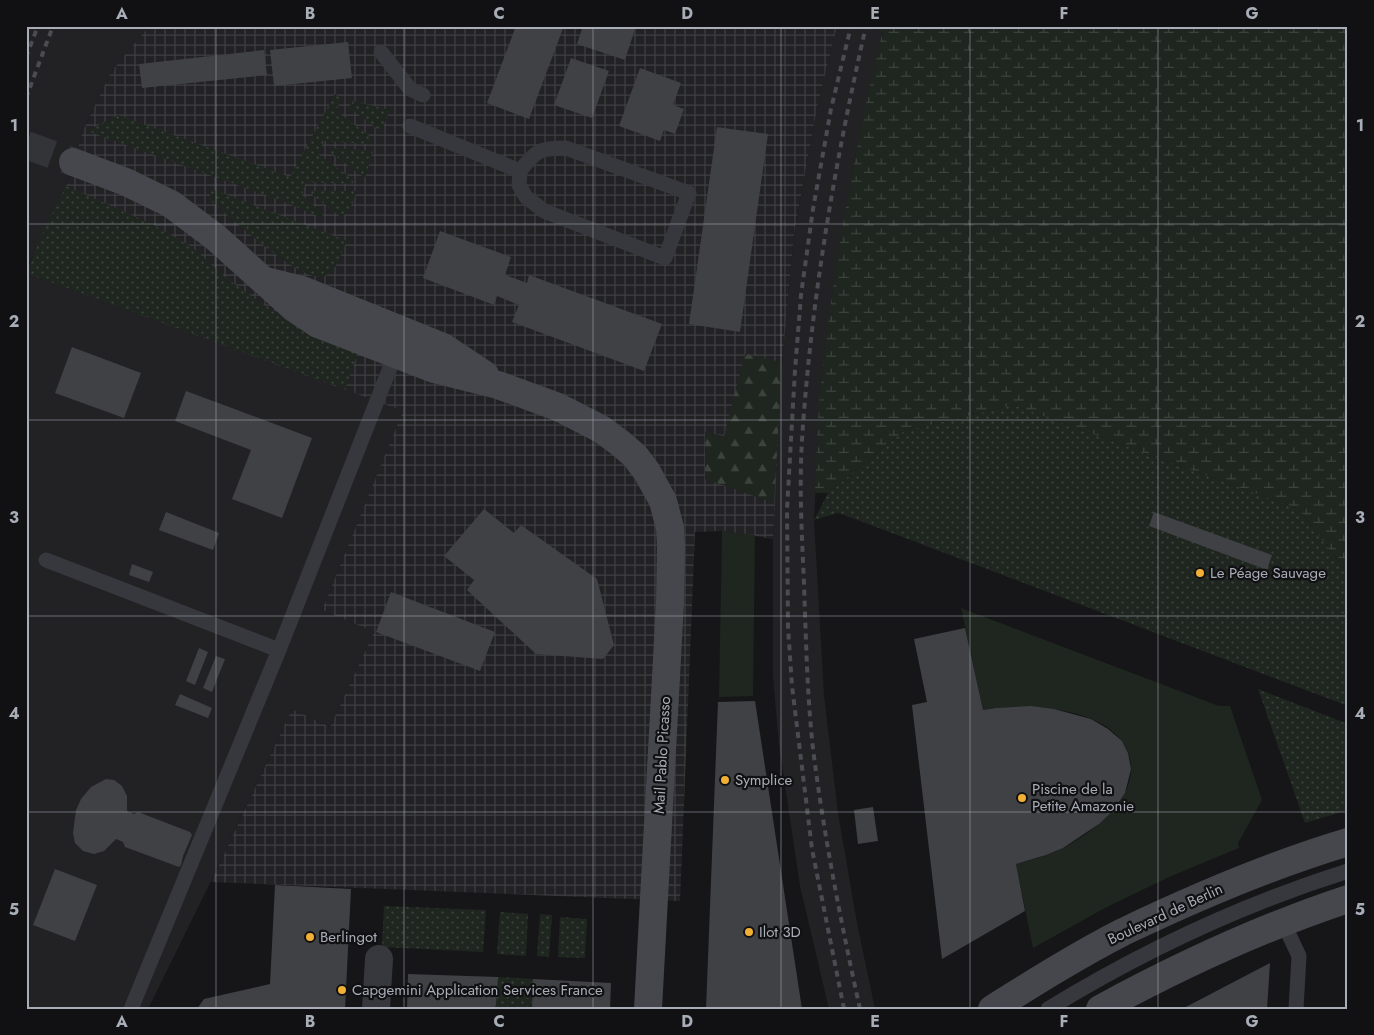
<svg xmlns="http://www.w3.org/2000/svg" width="1374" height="1035" font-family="Jost,sans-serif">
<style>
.built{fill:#222225}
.industrial{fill:url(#industrial-grid)}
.grass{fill:url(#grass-dots)}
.forest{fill:url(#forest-firs)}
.wetland{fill:url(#wetland-marsh)}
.garden{fill:#1e261f}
.building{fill:#404145}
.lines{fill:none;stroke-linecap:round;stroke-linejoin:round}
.secondary-tunnel{stroke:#333438;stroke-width:28;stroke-dasharray:28 14;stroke-linecap:butt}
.lane{stroke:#37383d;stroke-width:15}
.street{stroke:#37383d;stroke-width:28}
.secondary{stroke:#45474d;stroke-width:28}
.rail{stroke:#4a4c52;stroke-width:4;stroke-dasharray:6 5;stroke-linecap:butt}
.grid{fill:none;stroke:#a8adb8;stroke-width:1;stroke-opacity:0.55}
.poi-dot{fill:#f2b134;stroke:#111113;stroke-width:2}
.labels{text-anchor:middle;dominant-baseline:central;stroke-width:4.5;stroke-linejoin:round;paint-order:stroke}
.poi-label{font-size:15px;fill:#a8adb8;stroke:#111113;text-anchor:start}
.street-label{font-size:15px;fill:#a8adb8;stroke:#111113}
.neatline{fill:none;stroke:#a8adb8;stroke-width:2}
.grid-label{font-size:16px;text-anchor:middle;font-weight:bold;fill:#a8adb8}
</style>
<defs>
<pattern id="industrial-grid" width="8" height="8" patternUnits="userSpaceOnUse" patternTransform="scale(1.25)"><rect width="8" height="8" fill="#222225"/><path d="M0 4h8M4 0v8" fill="none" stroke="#3f3f43"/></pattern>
<pattern id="grass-dots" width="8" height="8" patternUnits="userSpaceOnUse" patternTransform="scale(1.25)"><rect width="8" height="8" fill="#1e261f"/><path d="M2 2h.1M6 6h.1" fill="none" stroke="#3c433d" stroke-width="1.8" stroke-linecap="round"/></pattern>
<pattern id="forest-firs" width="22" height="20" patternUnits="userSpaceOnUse" patternTransform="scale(1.25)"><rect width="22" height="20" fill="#1e261f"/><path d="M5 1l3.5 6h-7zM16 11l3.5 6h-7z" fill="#3c433d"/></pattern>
<pattern id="wetland-marsh" width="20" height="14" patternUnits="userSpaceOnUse" patternTransform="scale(1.25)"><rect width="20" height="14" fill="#1e261f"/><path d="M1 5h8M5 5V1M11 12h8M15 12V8" fill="none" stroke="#3c433d"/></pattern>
</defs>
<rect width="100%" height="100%" fill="#161618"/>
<!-- built -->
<path class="built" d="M26,26H149L111,72L83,131L66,186L26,270Z
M837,26H884L875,64L853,167L833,289L821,386L814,520L824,695L838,813L857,923L875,1009H829L800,886L779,745L773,677V539L777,441L784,336L794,233L818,103Z
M26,273L404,411L322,610L374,632L330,727L292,709L215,873L148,1009H26Z"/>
<!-- industrial -->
<path class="industrial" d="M149,26H837L818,103L794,233L782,362L773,539L722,531L695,532L680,901L211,882L292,709L330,727L374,632L322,610L403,411L26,273L44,230L66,186L83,131L111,72Z"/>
<!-- grass -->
<path class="grass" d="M335,94L341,99L336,111L371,137L369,144L324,141L318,154L354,180L352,184L306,182L302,195L323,214L322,218L282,201L87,131L118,115L290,177Z
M353,101L390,110L381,132L349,107Z
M332,148L373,151L365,178L330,152Z
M66,186L152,224L192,247L225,277L261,303L298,325L359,349L345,389L26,273L44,230Z
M212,189L347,241C341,253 338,270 325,276C303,286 227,214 209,199Z
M312,191H357L349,212L341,217L310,193Z
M1013,405L1299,509L1348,575V706L855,519L838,513L814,520L828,493L904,431Z
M1258,689L1348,724V810L1305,823Z
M384,906L486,910L483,952L382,947Z
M500,912L528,914L526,956L497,954Z
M540,914L552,915L549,957L537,956Z
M560,917L587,919L585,958L558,957Z
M497,977L533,979L532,1009H494L496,1005Z"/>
<!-- forest -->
<path class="forest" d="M745,354L782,362L774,503L705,479V432L724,436Z"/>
<!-- wetland -->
<path class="wetland" d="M884,26H1348V575L1299,509L1013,405L904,431L828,493H815C817,457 817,420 821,384C834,264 855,143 884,26Z"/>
<!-- garden -->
<path class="garden" d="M722,531L755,535L753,696L719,697Z
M961,608L1219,706H1230L1262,800L1238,843L1239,848L1169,877L1105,908L1033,948L1016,864C1032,860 1048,855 1063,848C1095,831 1144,794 1128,752C1109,705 1024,703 983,710Z"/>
<!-- building -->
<path class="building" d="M516,26H564L529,119L487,103Z
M583,26H636L625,60L577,44Z
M348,42L352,78L274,86L270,50Z
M264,50L267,75L142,88L139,64Z
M571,58L609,71L592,118L554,105Z
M640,68L681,83L673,105L684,109L675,134L664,130L660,141L619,126Z
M717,127L768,134L740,332L689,324Z
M440,231L511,257L505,275L527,283L529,275L662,324L644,371L512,322L519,305L497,296L494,305L423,278Z
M72,347L141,373L124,418L55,393Z
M186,391L312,438L282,518L232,499L251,450L175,421Z
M484,509L514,533L521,525L597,579L614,645L603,659L536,654L467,590L474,580L444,556Z
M166,512L219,533L213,550L159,530Z
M1154,512L1272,555L1267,570L1149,526Z
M132,564L153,572L149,582L129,575Z
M391,592L495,632L480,671L376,632Z
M965,628L983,710L996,708L1031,706L1054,709L1091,719L1108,729L1122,741L1128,753L1131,769L1125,793L1113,811L1099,824L1063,848L1046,855L1016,864L1025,911L942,959L912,705L927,702L914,639Z
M199,648L208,652L195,685L186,681Z
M216,656L225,659L212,692L203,688Z
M180,694L212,708L208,718L175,705Z
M755,701L802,1009H706L718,702Z
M106,779L114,780L122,786L127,796V811L134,814L138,812L190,832L192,835L183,856L181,865L179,867L125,847L123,842L116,839L104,851L94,854L83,851L75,843L73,833L76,810L81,799L91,787Z
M873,807L878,841L858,844L854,810Z
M55,869L97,885L75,941L33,925Z
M275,885L351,889L345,1009H197L204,999L270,984Z
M1270,963L1267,1009H1182Z
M408,974L498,977L496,1005L494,1009H407Z
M533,979L611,983L610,1009H532Z"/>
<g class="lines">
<!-- secondary-tunnel -->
<path class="secondary-tunnel" d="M26,145L73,162"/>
<!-- lane -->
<path class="lane" d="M381,52L410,89L423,95
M410,126L520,171C536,150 540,148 566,148L689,193L665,258L544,211L526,197L519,185L520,171
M46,560L279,650
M1283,922L1299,956L1296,1009
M131,1009L279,650L397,350
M1048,1009C1141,952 1243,904 1348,871"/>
<!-- street -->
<path class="street" d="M376,1009L379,959"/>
<!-- secondary -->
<path class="secondary" d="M73,162L126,182L171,204L215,237L294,308L318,324L434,369L498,385L558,407L601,429L620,443L635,456L647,472L663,501L670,528L671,546L670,603L648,1009
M266,281L302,290L443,347L485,375
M992,1009C1035,982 1078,955 1123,932C1196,897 1271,865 1348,842
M1100,1009C1181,965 1260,928 1348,899"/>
<!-- rail -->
<path class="rail" d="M26,57L38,26
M26,98L53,26
M844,1009L812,849L792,686L788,627L787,509L795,370L801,295L813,209L831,109L851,26
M860,1009C841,923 824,836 813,749C807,694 806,639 804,584C802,537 799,488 802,440C811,300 835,162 866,26"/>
</g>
<!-- grid -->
<path class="grid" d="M216,26V1009M404,26V1009M593,26V1009M781,26V1009M970,26V1009M1158,26V1009M26,224H1348M26,420H1348M26,616H1348M26,812H1348"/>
<!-- markers -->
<g class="poi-dot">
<circle cx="1200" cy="573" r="5"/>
<circle cx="725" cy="780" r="5"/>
<circle cx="1022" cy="798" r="5"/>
<circle cx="749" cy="932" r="5"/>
<circle cx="310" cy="937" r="5"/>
<circle cx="342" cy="990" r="5"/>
</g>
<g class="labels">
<!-- poi labels -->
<g class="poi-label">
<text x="1210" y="573">Le Péage Sauvage</text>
<text x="735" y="780">Symplice</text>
<text x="1032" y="789">Piscine de la<tspan x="1032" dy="17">Petite Amazonie</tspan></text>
<text x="759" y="932">Ilot 3D</text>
<text x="320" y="937">Berlingot</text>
<text x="352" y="990">Capgemini Application Services France</text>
</g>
<!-- street labels -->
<g class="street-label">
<text transform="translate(662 755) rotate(-87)">Mail Pablo Picasso</text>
<text transform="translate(1165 914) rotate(-25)">Boulevard de Berlin</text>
</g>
</g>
<!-- border -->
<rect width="1374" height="1035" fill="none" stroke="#111113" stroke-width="55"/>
<rect x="28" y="28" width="1318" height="980" class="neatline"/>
<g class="grid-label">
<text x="122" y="19">A</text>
<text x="310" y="19">B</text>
<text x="499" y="19">C</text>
<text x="687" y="19">D</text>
<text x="875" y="19">E</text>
<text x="1064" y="19">F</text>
<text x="1252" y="19">G</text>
<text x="14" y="131">1</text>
<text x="1360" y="131">1</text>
<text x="14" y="327">2</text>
<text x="1360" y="327">2</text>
<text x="14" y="523">3</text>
<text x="1360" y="523">3</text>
<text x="14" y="719">4</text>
<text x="1360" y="719">4</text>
<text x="14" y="915">5</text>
<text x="1360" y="915">5</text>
<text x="122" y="1027">A</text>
<text x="310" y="1027">B</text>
<text x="499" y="1027">C</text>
<text x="687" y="1027">D</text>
<text x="875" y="1027">E</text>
<text x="1064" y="1027">F</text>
<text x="1252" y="1027">G</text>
</g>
</svg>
